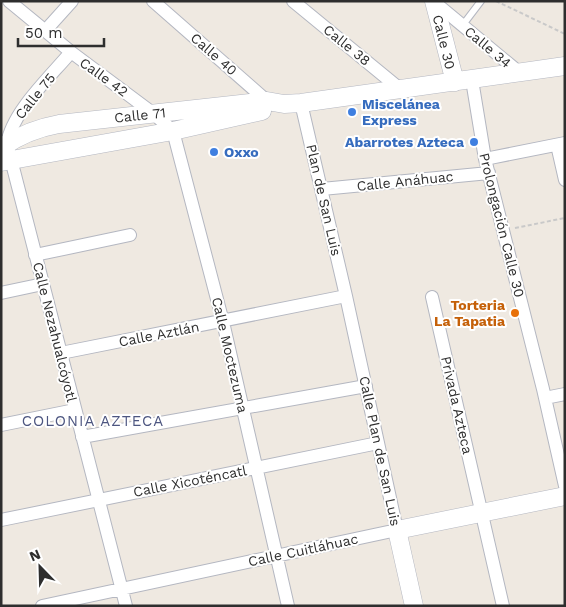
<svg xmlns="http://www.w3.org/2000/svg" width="566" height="607" font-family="'Work Sans',sans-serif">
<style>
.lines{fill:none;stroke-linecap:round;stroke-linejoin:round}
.lane-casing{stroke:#b4b7c1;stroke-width:8}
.street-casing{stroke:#b4b7c1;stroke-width:14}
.secondary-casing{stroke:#b4b7c1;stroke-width:19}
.path{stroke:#c9c9c9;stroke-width:2;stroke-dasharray:4 2.5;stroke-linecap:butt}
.lane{stroke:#fff;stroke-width:6}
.street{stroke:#fff;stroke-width:12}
.secondary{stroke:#fff;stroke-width:18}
.shop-dot{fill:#3f7fe0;stroke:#fff;stroke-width:2}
.food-dot{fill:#e8710a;stroke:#fff;stroke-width:2}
.labels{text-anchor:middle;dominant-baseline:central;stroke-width:4;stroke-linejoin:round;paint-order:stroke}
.street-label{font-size:14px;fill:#2e2e2e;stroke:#fff}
.shop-label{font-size:14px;font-weight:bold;fill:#366cbe;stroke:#fff;text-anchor:start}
.food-label{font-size:14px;font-weight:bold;fill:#c56008;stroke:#fff;text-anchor:end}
.neighbourhood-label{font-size:15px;letter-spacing:1px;fill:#4d5680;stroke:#fff}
</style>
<rect width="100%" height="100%" fill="#efe9e1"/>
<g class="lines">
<defs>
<path id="lane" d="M462,26L481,1"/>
<path id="street" d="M9,1L71,52L154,114L173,131L223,322L288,606
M153,1L267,101L269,105
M293,1L400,89
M433,1L520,73
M45,31L72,1
M71,52C49,78 12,112 7,144L126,606
M472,80L485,159L543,389L565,486
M557,145L565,180
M485,159L565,143
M322,189L489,173
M35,255L130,235
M1,293L43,284
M432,297L503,606
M61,353L346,296
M545,398L565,394
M1,425L75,410
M82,437L366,386
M1,520L378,443
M42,606L397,530L346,296L301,103"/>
<path id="secondary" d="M434,1L455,82
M1,148C19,135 37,128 59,124L267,101L284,104L301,103L565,66
M1,162L173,131L262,111
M414,606L397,530L565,496"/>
</defs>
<!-- lane casing -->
<use href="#lane" class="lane-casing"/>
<!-- street casing -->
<use href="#street" class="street-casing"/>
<!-- secondary casing -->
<use href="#secondary" class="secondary-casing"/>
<!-- path -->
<path class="path" d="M496,1L565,34
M515,228L565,218"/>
<!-- lane -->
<use href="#lane" class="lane"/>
<!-- street -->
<use href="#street" class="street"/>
<!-- secondary -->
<use href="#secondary" class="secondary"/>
</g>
<!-- markers -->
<g class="shop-dot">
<circle cx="352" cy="112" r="5"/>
<circle cx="474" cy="142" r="5"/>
<circle cx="214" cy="152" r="5"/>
</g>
<circle class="food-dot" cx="515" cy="313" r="5"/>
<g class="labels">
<!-- street labels -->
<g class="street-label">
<text transform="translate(444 42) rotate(76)">Calle 30</text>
<text transform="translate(347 45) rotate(39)">Calle 38</text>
<text transform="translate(488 47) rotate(40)">Calle 34</text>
<text transform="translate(214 54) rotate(41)">Calle 40</text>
<text transform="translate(104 77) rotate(36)">Calle 42</text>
<text transform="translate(35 96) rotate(-51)">Calle 75</text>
<text transform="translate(140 115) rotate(-6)">Calle 71</text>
<text transform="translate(405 181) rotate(-6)">Calle Anáhuac</text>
<text transform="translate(324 200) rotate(77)">Plan de San Luis</text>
<text transform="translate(502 225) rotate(76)">Prolongación Calle 30</text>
<text transform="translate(55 332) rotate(76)">Calle Nezahualcóyotl</text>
<text transform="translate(159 334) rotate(-11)">Calle Aztlán</text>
<text transform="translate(230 355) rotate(77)">Calle Moctezuma</text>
<text transform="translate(457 405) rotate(77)">Privada Azteca</text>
<text transform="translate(380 451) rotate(78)">Calle Plan de San Luis</text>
<text transform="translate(190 481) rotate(-11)">Calle Xicoténcatl</text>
<text transform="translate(303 550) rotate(-12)">Calle Cuitláhuac</text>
</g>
<!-- shop labels -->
<g class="shop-label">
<text x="362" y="104">Miscelánea<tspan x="362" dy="16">Express</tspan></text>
<text x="464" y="142" text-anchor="end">Abarrotes Azteca</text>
<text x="224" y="152">Oxxo</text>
</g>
<!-- food labels -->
<g class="food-label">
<text x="505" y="305">Torteria<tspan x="505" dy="16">La Tapatia</tspan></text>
</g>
<!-- neighbourhood labels -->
<g class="neighbourhood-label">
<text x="93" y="421">COLONIA AZTECA</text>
</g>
</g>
<!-- border -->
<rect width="566" height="607" fill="none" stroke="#2e2e2e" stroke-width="5"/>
<!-- north arrow -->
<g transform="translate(40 567) rotate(337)" stroke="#ffffff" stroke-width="4" paint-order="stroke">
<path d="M0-4L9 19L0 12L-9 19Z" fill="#2e2e2e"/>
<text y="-8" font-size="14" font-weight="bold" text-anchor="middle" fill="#2e2e2e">N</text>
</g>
<!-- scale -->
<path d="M18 38v8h86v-8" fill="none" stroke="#2e2e2e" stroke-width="2.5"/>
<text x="25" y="38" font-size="15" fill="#2e2e2e" stroke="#ffffff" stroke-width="4" paint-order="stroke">50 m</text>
</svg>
